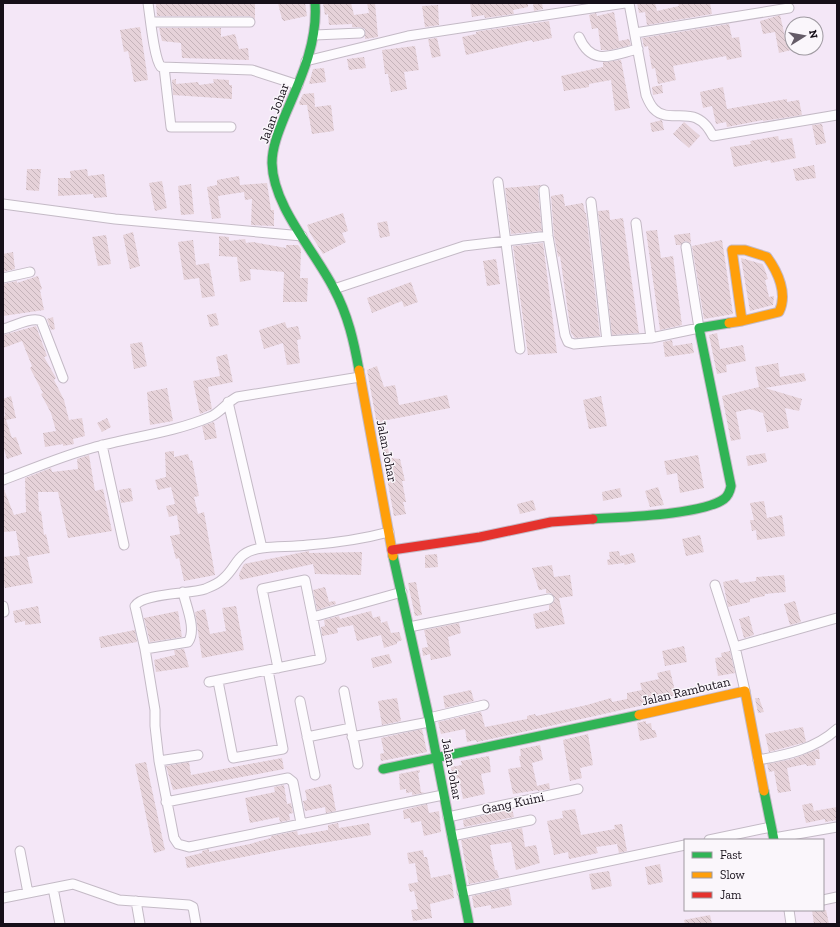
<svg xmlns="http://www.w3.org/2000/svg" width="840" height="927" font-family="'Zilla Slab',serif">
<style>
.building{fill:url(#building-back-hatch)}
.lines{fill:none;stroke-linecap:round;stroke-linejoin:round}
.street-casing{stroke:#c4bac6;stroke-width:11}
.fast-casing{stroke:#c4bac6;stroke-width:11}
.slow-casing{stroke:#c4bac6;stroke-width:11}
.jam-casing{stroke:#c4bac6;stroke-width:11}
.street{stroke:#fdfbfe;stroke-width:9}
.fast{stroke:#30b455;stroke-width:9}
.slow{stroke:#ff9f0a;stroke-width:9}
.jam{stroke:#e5322d;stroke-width:9}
.labels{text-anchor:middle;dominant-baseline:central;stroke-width:3;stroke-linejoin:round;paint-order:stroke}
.street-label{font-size:13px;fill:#160f19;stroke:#faf6fb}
</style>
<defs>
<pattern id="building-back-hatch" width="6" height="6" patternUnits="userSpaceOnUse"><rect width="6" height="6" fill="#e6d2d9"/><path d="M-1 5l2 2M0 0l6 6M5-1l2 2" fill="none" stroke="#c5b3ba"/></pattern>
</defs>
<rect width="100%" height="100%" fill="#f4e7f7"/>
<!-- building -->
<path class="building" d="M255,3V19L250,16H157L156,4Z
M278,3H305L307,16L284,21L282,19Z
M323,3H351L354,15L369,13L367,3H375L378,37L365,39V29L360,27H352V24L329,25L328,14L325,15Z
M470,3H528V7L513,10L514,14L485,18L484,15L472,17Z
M533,3H542L543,9L534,11Z
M637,3H655L657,11L679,6L678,3H710L712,14L647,25L645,12L639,13Z
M438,5L439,25L425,27L422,6Z
M614,12L619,41L629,39L631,45L610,50H601L598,28L592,29L589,15L596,13L597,16Z
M780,15L786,41H789L791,50L779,53L775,32L763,34L760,21Z
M549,21L552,38L533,42L532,40L466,55L462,37L476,34V32L480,31Z
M729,24L732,38L739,37L742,57L727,60L726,56L673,66L676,80L658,84L655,68L652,69L648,46L644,47L642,38Z
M140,27L148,80L134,82L130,60L128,51L124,52L120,30Z
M159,28H221V37L235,34L239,49L248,48L249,60L182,58L181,43L162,41Z
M437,38L441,56L432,58L428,39Z
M415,46L419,70L404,72L407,89L391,92L388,74H385L382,50Z
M364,57L366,68L349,70L347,59Z
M621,60L630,108L615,111L611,80L589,84V87L564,91L561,76L603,67V62Z
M324,68L326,82L309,84L313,69Z
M176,79V84L198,82L199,85L214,83L213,79L229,80V85H232V99L173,95L172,80Z
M662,85L663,93L653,95L652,87Z
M723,87L727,109L787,99V102L799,100L802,115L763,121V120L727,127L726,122L716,124L712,106L703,108L700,92Z
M314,93L315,107L331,105L334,131L312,134L307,105H300L299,103L303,94Z
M662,120L664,130L652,132L650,123Z
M684,122L700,136L689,148L673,134Z
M822,124L826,143L816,145L812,125Z
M778,136L779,140L792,138L796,158L771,163L770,160L734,167L730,147L751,144L750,141Z
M814,165L816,178L796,181L793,169Z
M27,169H41L39,191L26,190Z
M87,169L88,176L104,174L107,197L94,198L93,194L58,196V178H71L70,171Z
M239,176L240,185L267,183L271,210H274V226L251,225L252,199L245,200L244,192L218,196L221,218L212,219L207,187L217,185V180Z
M162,181L167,208L155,211L149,183Z
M191,184L194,214L181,215L178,186Z
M541,185L538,191L542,231L511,234L505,188Z
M563,194L565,206L583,203L585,213H586L600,336L575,338L571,333L560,256L558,257L554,235L551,196Z
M609,210L610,220L623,218L639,333L612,335L598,211Z
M343,213L348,231L342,233L346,242L323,254L310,233L307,225Z
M387,221L390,236L380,238L377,223Z
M657,230L661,258L673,256L682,325L660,330L646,231Z
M133,232L140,266L130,269L123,235Z
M690,233L691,243L685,241L681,245H676L674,235Z
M106,235L111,264L98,266L92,237Z
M219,236L229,237V241L245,239L246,243L253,242L286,248V245H298L301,249L300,278H308L307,302H283L284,272L250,269L251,280L240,282L237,257L219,256Z
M193,240L196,265L209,263L215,296L202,298L199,278L184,280L178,242Z
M722,240L733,314L704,319L692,246Z
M543,243L557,353L528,355L513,246Z
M13,252L15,269L3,272V254Z
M741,258L762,264L764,267L768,279L765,280L769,297L774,296L773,305L750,311Z
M496,259L500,284L487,286L483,261Z
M38,276L42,289L40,290L44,310L3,316V284L17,281V283Z
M411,282L418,302L404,307L402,301L372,313L367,298Z
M216,313L219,325L210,327L207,315Z
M53,317L55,329L51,330L47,319Z
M285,322L287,328L298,326L301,339L297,340L300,363L287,365L283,343L264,349L259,330Z
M36,326L47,356L44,357L56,378L54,380L64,400L69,420L82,418L85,436L73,439L74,444L63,446V444L45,447L43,433L56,431L51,413L41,394L43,393L30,368L32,366L22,341L3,348V335Z
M717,333L720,349L743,345L746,361L726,365L727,372L717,374L709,335Z
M672,340L673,346L692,343L694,353L665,357L663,342Z
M142,342L147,366L134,369L130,344Z
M227,354L233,382L208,387L212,409L200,414L193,381L220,376L216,357Z
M778,363L780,377L804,373L806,381L765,388L802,399L799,411L785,408L789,428L767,432L763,413L750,409L736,412L741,439L731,441L722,396L759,387L755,367Z
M377,366L384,387L395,385L399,405L447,395L450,408L382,421L390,458L400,459L405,481H402L406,502H403L406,514L394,516L367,370Z
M167,388L173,421L150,425L147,392Z
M11,396L16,418L6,420L12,438L16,437L22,454L7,459L3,446V417L5,416L3,399Z
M601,396L607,426L589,429L583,400Z
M107,418L111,427L102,432L97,423Z
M214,422L217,438L205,440L202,426Z
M174,451V457L188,454L190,461L192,460L199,496L194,497L198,514L204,512L215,575L184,581L179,558L176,559L170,536L180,534L177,515L169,517L166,506L175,504L171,487L158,490L155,480L166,477L165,452Z
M765,453L767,462L748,466L746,456Z
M89,455L95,491L103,489L112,531L68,538L58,492H38L39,512L41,511L44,535L46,534L50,553L27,557L33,583L5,588L3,578V557L20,555L16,531L3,532V487L14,515L26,512L25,478L51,468L52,472L78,469L77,459Z
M698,455L704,488L680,493L677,473L667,475L664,461Z
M658,487L664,505L650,507L645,491Z
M131,488L133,501L121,503L119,490Z
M620,488L622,497L603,501L602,492Z
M533,500L536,510L520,514L517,504Z
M764,501L767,518L782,515L785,536L757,540L756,530L752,531L750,520H754L750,503Z
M700,535L704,552L686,556L682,539Z
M309,551V553L362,552L361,575L315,574L313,564L240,580L239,574L244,564Z
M619,551L620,556L633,553L636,562L625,565L624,563L608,565L607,560L610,559L609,552Z
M437,554L438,567L425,568V555Z
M552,565L554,577L570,575L573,596L559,598L565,624L536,629L533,614L549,610V605L553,603L555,598L551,593H546V589L539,590L532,568Z
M784,575L786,592L765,594V596L750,599V602L728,607L723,582L738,579L740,583L756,581V577Z
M416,582L422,615L415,616L408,583Z
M325,587L329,602L335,601L336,604L317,610L313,590Z
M795,601L801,622L790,625L784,604Z
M38,606L41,623L25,625V621L15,623L13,611Z
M236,606L244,650L202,658L195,612L205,609L210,634L226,631L222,608Z
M178,611L182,637L150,642L144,618Z
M371,611L373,618L380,616L381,623L387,621L391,633L399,632L402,640L397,642V644L384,648L381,635L357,641L353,625L337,628L338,633L322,636L321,627L325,626L324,620L339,616L340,619Z
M749,616L754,635L744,638L739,619Z
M459,623L461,633L448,637L451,656L431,660L430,654L423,656L422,648L428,647L424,630Z
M135,630L137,642L101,648L99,637Z
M684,646L687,662L665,666L662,651Z
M184,649L189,667L156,672L154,660L175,655L174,650Z
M730,651L735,673L718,676L715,658L722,657L721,653Z
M389,654L392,663L373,668L371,658Z
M670,670L676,695L653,701V703L477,742L476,740L467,742L465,729L441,734L438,722L481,712L485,727L527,719V716L535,714L536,716L587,705L611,698L612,702L627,699V693L642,690L640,683L659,679L657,673Z
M471,690L474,701L445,708L443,696Z
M397,698L401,721L382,725L378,701Z
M755,698H759L764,712L758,713Z
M646,721V724L651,723L652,730H655L657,737L640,741L637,723Z
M803,727L806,742L769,752L765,734Z
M422,729L427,752L381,761L380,754L384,753L381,738Z
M588,734L593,765L580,768L582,778L570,781L563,740Z
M540,745L543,760L532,763L538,790L513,794L508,769L521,767L519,756H521L520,749Z
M819,749L820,759H815L816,765L807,766L806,764L787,768L791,791L778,793L774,771L769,772L767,764L792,759Z
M489,756L491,772L481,774L485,794L463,799L459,778L453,779L451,767L462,765L461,761Z
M282,758L284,769L173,790L166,766L189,762L191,775Z
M146,762L165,850L154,853L135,764Z
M420,770V772L418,773L421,792L425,793L412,795V792L406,793V789L400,790L399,774Z
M549,783L550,789L538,791L537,786Z
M331,784L336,811L326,813L325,807L305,811L303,801L307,800L305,790Z
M284,785L287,804L291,803L293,813L289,814L290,820L280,822L279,817L250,823L245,798L275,792L274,787Z
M812,803L814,811L837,807V820L825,822V819L806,823L802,805Z
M427,804L429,813L439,811L441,832L424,836L421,821L411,823L410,818L404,819L403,810Z
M512,809L514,817L464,827L463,820Z
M575,809L581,835L615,829L614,825L622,824L627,851L619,853L617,844L596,847L598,853L569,859L568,852L554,855L547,821L563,818L562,811Z
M338,823L339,828L369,823L371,835L285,849L187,868L185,857L202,853V851L209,849V852L250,844L271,838V836L297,831L298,835L328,830V825Z
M522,828L525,847L536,845L540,863L516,870L511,842L490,845L495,870H497L499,878L469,884L461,840Z
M423,850L424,857H427L431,878L451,874L454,898L430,904L432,918L413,921L411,910L418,909L414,891L410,892L408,884L418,882L415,863L409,864L407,853Z
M660,864L663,882L648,885L645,867Z
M609,871L612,886L592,890L589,874Z
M509,888L512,905L491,909V905L474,908L472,896Z
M812,910H826L829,924H814Z
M710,915L712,924H685L684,920Z"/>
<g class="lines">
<defs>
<path id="street" d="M148,3C150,16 154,59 161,67L252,70L298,85
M629,3L646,95C648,100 651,106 654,109C665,121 683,112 696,118C705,122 709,129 713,136L837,115
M151,22H250
M635,33L789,8
M315,35L360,33
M579,37C592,67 612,55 638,49
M306,61L408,36L625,3
M164,67L171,127H231
M498,182L520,349
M544,190L548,236L565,335L568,342L574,344L607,341L591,202
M3,204L115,219L302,236
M3,278L30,272
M334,289L464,246L548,236
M3,329C13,327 32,316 41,321L63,378
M651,338L699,328L686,247
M607,341L651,338L636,223
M228,402L262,548
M102,445L124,545
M3,480C32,469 62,456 92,448C131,437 172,433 210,417C220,413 227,402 237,397L360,377
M715,585L735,647L745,691
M183,592C186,606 197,630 188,642L145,649L135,606C142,593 191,594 205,589C210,587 219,583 223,579C239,565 235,552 262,548C277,546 293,547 308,545C335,543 363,539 389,532
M3,606L4,612
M313,617L402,592
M409,627L549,599
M735,647L837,618
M145,649L155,710V726L159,761L174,838L178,844L189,847L443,795
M218,681L233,758L283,749L268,670
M209,682L321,659L305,580L262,589L278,668
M344,691L358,764
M300,701L315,775
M429,718L484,705
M307,737L351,728
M352,737L429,722
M758,760C787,755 815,749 837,729
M159,761L198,755
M166,802L288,778L293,782L301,823
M448,817L578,789
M452,836L531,820
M774,838L837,827
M709,840L771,827
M20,851L28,893
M53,888L60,924
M462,892L685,845
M3,898L73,884L119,900L189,905L193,907L196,924
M823,900L837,897
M136,901L140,924
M789,910L791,924"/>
<path id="fast" d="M315,3C318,42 301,78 286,113C280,128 272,146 272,163C273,207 315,251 334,289C348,315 354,342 359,370
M593,519C622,517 702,515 724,499C728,496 730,491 731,486L699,328L729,323
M393,556L429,718L469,924
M383,769L639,715
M764,791L774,840"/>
<path id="slow" d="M729,323L742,321L732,250H745L767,257C778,272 788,294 779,312L742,321
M359,370L393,556
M639,715L745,691L764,791"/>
<path id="jam" d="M392,550L480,537L551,522L593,519"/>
</defs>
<!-- street casing -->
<use href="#street" class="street-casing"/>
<!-- fast casing -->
<use href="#fast" class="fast-casing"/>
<!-- slow casing -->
<use href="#slow" class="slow-casing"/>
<!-- jam casing -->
<use href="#jam" class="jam-casing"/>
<!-- street -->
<use href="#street" class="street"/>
<!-- fast -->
<use href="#fast" class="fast"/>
<!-- slow -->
<use href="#slow" class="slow"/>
<!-- jam -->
<use href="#jam" class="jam"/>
</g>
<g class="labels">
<!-- street labels -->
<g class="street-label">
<text transform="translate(274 113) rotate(-70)">Jalan Johar</text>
<text transform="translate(387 451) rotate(79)">Jalan Johar</text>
<text transform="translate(686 691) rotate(-13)">Jalan Rambutan</text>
<text transform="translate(452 769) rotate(79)">Jalan Johar</text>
<text transform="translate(513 803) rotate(-12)">Gang Kuini</text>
</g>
</g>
<!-- border -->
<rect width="840" height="927" fill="none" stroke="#160f19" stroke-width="8"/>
<!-- legend -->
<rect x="684" y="839" width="140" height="72" fill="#faf6fb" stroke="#9f9aa1"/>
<rect x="692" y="852" width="20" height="6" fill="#30b455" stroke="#9f9aa1"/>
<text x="720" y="859" font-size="12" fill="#160f19">Fast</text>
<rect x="692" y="872" width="20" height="6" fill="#ff9f0a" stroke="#9f9aa1"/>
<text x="720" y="879" font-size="12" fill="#160f19">Slow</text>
<rect x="692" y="892" width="20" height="6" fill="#e5322d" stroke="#9f9aa1"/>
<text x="720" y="899" font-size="12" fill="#160f19">Jam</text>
<!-- north arrow -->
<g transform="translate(804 36) rotate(79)"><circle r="19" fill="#faf6fb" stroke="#9f9aa1"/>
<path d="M0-3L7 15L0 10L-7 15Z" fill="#645b67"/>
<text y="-6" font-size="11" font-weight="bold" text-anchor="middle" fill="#160f19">N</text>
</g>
</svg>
